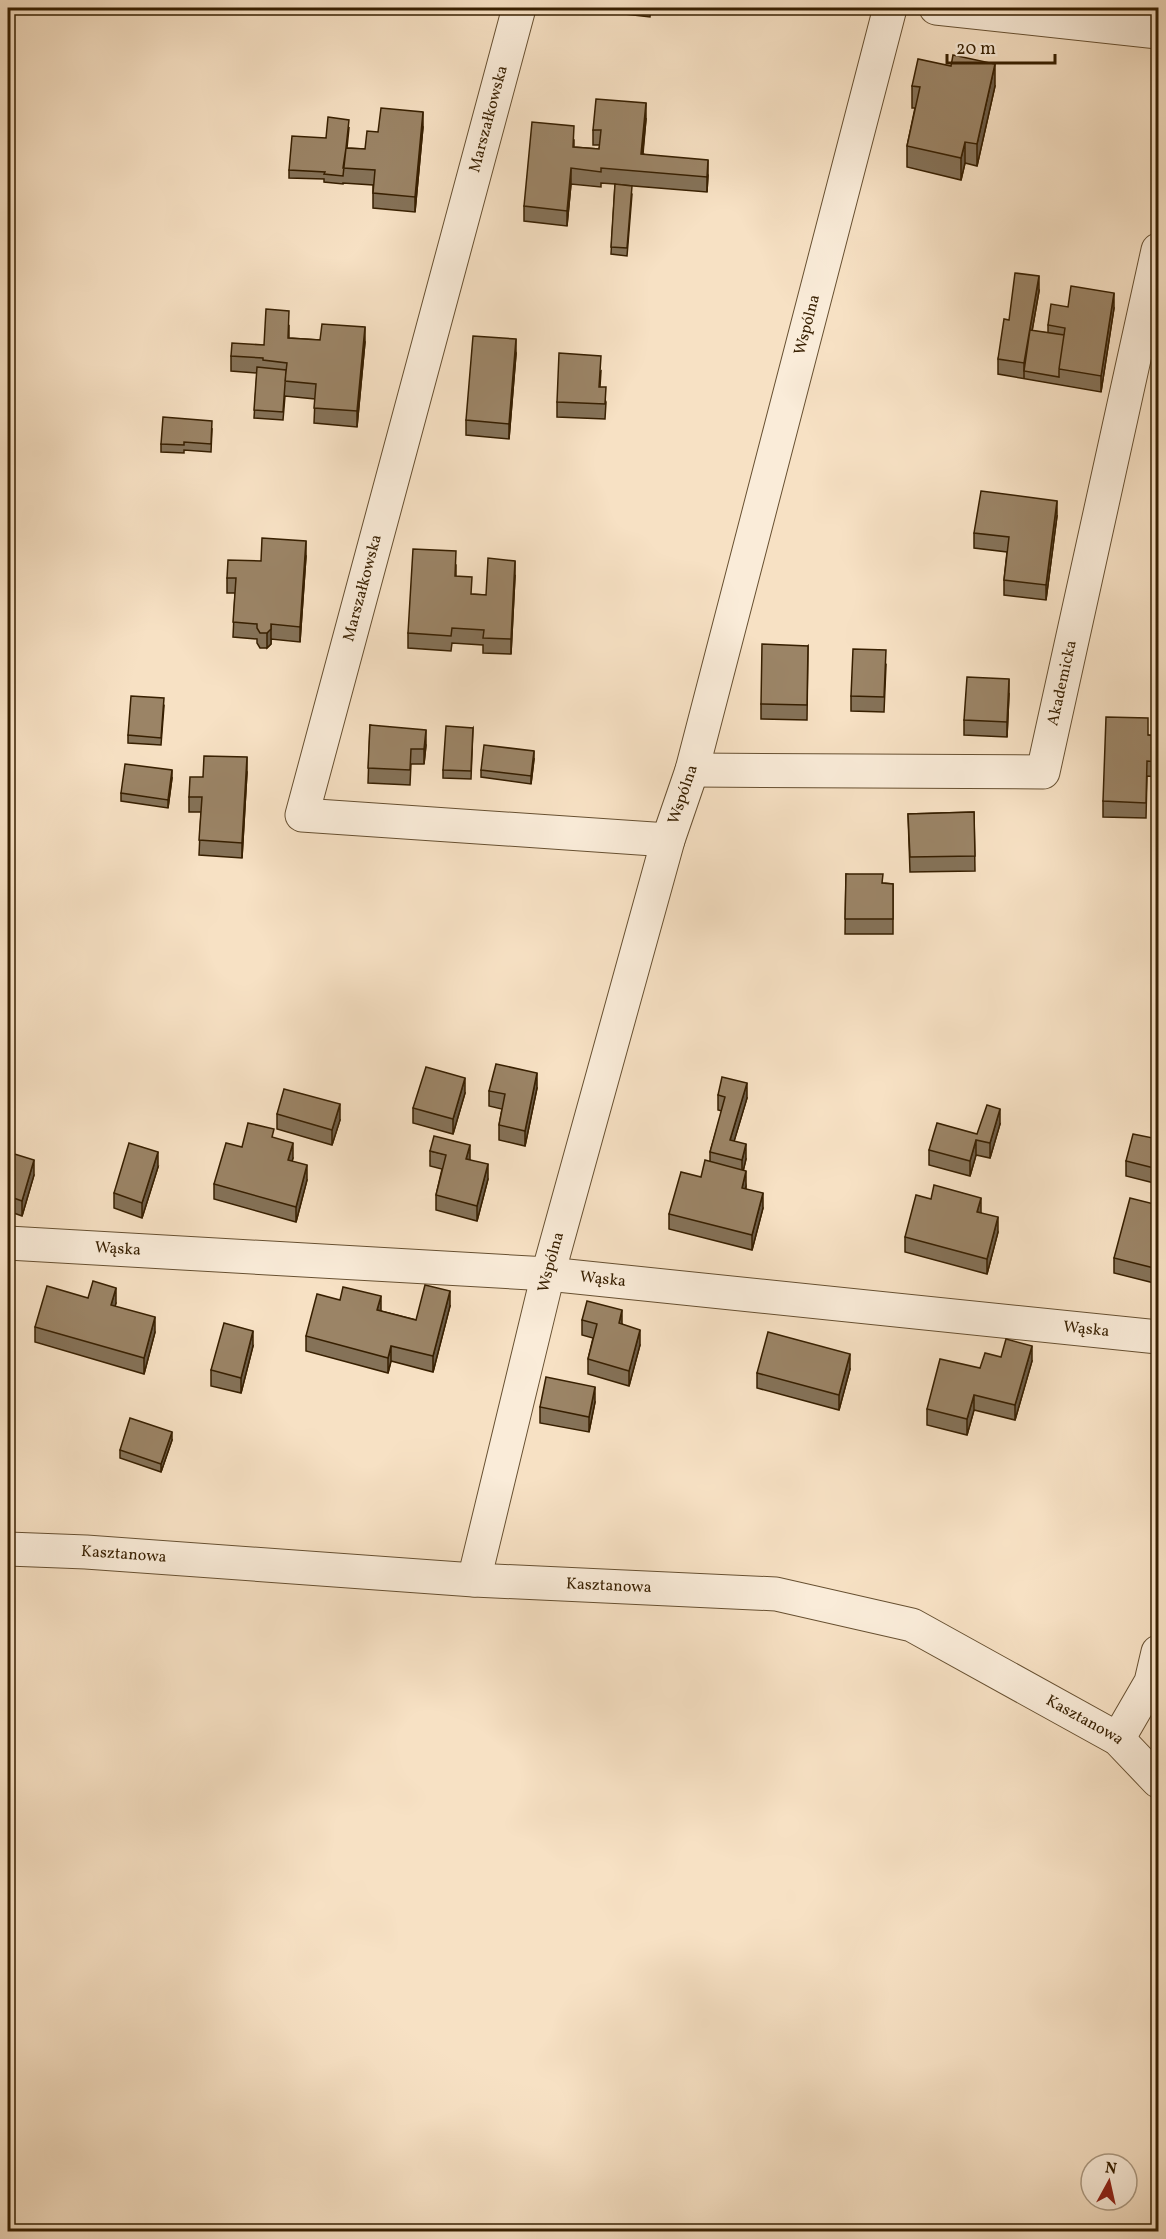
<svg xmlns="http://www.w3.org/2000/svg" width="1166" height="2239" font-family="Vollkorn,serif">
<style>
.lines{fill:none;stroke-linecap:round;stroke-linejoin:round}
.minor-casing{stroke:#675031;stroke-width:35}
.minor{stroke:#faecd9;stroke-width:33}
.wall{fill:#857258;stroke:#371f00;stroke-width:1.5}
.shaded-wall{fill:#6c5c47;stroke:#371f00;stroke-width:1.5}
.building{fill:#9b8466;stroke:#371f00;stroke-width:1.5}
.labels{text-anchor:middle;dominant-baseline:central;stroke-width:4.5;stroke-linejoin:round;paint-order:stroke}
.street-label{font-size:16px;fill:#371f00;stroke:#faecd9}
</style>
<rect width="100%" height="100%" fill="#f7e1c4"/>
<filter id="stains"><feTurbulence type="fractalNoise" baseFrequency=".00333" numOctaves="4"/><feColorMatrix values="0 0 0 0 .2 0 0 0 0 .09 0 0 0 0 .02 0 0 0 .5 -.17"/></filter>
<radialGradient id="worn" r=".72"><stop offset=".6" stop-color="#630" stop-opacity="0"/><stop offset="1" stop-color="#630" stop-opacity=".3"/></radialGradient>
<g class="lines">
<defs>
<g id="minor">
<path d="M519,8L302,815L668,840"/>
<path d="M936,8L1158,32"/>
<path id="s1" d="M692,770L1043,772L1158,250"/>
<path id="s2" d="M8,1243L548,1274L1158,1337"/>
<path id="s3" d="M8,1549L86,1552L474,1580L776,1594L912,1625L1118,1739L1158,1781"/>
<path id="s4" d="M474,1580L548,1274L668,840L692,770L890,8"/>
<path d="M1118,1739L1151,1682L1158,1652"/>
</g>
</defs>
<!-- minor casing -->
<use href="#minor" class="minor-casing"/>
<!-- minor -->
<use href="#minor" class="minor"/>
</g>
<!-- wall -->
<path class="wall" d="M581,8H651L650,17L581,9Z
M666,8H683L682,10Z
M912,86H995L977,166L965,163L961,180L907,167V146L915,108H912Z
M646,119L643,154L708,175L707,192L621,185L632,194L627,256L611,254L615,184L601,183V187L571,184L567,226L524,221V206L574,141V147L599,149L600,145H593V130Z
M423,127L415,212L373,208V185L343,183V184L324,182V179L289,178V170L326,138L349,128L347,148L365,149L378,132Z
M1039,291L1032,331L1048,333V325L1068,307L1114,308L1101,392L998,374V359L1009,320Z
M289,326V338L320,340L365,342L357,427L314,423L315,399L285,396L283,420L254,418L257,373L231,371V356L264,345Z
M516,354L509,439L466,435V420Z
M601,371L600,387L606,402L605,419L557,417V402Z
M212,429L211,452L184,450V453L161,452V444Z
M1057,516L1046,600L1004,595V580L1007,552L974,548V533Z
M306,556L300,642L271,639V644L267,648H260L257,643V639L233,637L235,593H227V578L261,561Z
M1158,565V615L1154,614V599Z
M456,566V576L471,594L486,595L515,576L511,654L483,653V645L452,643L451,651L408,648V633Z
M808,646L807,720L761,719V704Z
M886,665L884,712L851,711V696Z
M1009,694L1007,737L964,735V720Z
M164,706L161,745L128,743V735Z
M370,725L426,745L424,764H411L410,785L368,783Z
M473,728L471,779L443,778V770Z
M1148,735L1158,736V777L1147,776L1146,818L1103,817V801Z
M534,759L531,784L481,777V770Z
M247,772L242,858L199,855L201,812H189V797L203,777Z
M172,778L168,808L121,801V793Z
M974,812L975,871L910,872L908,814Z
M846,874L883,883L893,884V934H845Z
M537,1088L525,1146L499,1140V1125L502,1109L489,1106V1091Z
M465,1093L453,1134L413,1123V1108Z
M718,1095L747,1098L734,1141L746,1159L743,1171L746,1186V1189L763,1208L752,1250L669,1229V1214L701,1177L710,1162V1152L722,1111L718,1110Z
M277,1114L340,1120L332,1145L277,1129Z
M1000,1124L990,1158L976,1155L970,1176L929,1165V1150L977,1134Z
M274,1138L293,1158L292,1161L307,1180L296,1222L214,1199V1184L242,1147Z
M1158,1139V1184L1126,1176V1161Z
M430,1151L470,1160L488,1179L477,1221L436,1210V1195L442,1169L430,1166Z
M8,1152L34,1175L22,1216L8,1211Z
M158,1167L142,1218L114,1208V1193Z
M1158,1205V1284L1114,1273V1258Z
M981,1213L998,1232L987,1274L905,1252V1237Z
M88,1298L116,1303L115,1306L155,1332L144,1374L35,1342V1327Z
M450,1306L433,1372L391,1361L388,1373L306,1351V1336L381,1311L416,1320Z
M582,1320L622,1324L640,1345L629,1386L588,1374V1359L593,1338L582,1335Z
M253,1346L241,1393L211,1386V1370Z
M1001,1357L1032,1361L1015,1420L974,1410L967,1435L927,1425V1409L980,1368Z
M850,1369L839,1410L757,1388V1373Z
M595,1402L589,1432L540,1423V1407Z
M172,1440L161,1472L120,1458V1450Z"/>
<!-- shaded-wall -->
<path class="shaded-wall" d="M995,64V86L977,166V144Z
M646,103V119L641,169V154Z
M423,112V127L415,212V197Z
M965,142V163L961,180V158Z
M708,160V175L707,192V177Z
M571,168V184L567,226V211Z
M1039,276V291L1025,371H1024V378V363Z
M1114,293V308L1101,392V376Z
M365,327V342L357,427V411Z
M516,339V354L509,439V424Z
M1057,501V516L1046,600V585Z
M306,541V556L300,642V627Z
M515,561V576L511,654V639Z
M271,624V644L267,648V633Z
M1009,679V694L1007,737V722Z
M426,730V745L424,764V749Z
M534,751V759L531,784V776Z
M247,757V772L242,858V843Z
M172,770V778L168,808V800Z
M537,1073V1088L525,1146V1131Z
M465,1078V1093L453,1134V1119Z
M747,1083V1098L730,1155V1140Z
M340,1104V1120L332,1145V1130Z
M1000,1109V1124L990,1158V1143Z
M976,1140V1155L970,1176V1161Z
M293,1143V1158L288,1175V1160Z
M746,1144V1159L742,1176V1160Z
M470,1145V1160L466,1159Z
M158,1152V1167L142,1218V1203Z
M34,1160V1175L22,1216V1201Z
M488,1164V1179L477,1221V1206Z
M307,1165V1180L296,1222V1207Z
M746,1171V1186L742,1203V1188Z
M763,1193V1208L752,1250V1235Z
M981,1198V1213L977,1212Z
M998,1217V1232L987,1274V1259Z
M116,1288V1303L111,1320V1305Z
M450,1291V1306L433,1372V1356Z
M381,1296V1311L377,1310Z
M622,1310V1325L619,1323Z
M155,1317V1332L144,1374V1358Z
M640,1330V1345L629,1386V1371Z
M253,1331V1346L241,1393V1378Z
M391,1346V1361L388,1373V1358Z
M1032,1346V1361L1015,1420V1405Z
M850,1354V1369L839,1410V1395Z
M595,1387V1402L589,1432V1417Z
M974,1395V1410L967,1435V1419Z
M172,1432V1440L161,1472V1464Z"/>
<!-- building -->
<path class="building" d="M953,55L995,64L977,144L965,142L961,158L907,146L920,87L912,86L918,59L951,66Z
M596,99L646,103L641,154L708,160L707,177L601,168V172L571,168L567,211L524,206L532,122L574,126L573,147L599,149L601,130H593Z
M381,108L423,112L415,197L373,193L375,170L343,168L346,148L365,149L367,131L378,132Z
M328,117L349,120L343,176L324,174L325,172L289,170L292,136L326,138Z
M615,184L632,186L627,248L611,247Z
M1015,273L1039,276L1024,363L998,359L1004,319L1009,320Z
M1071,286L1114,293L1101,376L1059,369L1065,328L1048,325L1051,304L1068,307Z
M266,309L289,311L288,338L320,340L322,324L365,327L357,411L314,408L316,384L285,381L287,363L263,360V358L231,356L232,343L264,345Z
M1030,330L1064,335L1059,369V377L1024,371Z
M473,336L516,339L509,424L466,420Z
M559,353L601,356L599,387H606L605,404L557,402Z
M257,367L286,370L283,412L254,410Z
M163,417L212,421L211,444L184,442V445L161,444Z
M981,491L1057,501L1046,585L1004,580L1009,537L974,533Z
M262,538L306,541L300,627L271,624V629L267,633H260L257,628V624L233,622L236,578H227L228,560L261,561Z
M413,549L456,551L455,576L472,577L471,594L486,595L488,558L515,561L511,639L483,638L484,630L452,628L451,636L408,633Z
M1158,565V600L1154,599Z
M762,644L808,646L807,705L761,704Z
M853,649L886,650L884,697L851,696Z
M967,677L1009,679L1007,722L964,720Z
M131,696L164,698L161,738L128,735Z
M1106,717L1148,718V735L1158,736V762L1147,761L1146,803L1103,801Z
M370,725L426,730L424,749H411L410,770L368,768Z
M446,726L473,728L471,771L443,770Z
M484,745L534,751L531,776L481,770Z
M204,756L247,757L242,843L199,840L202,797H189L190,777H203Z
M125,764L172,770L168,800L121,793Z
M974,812L975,856L910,857L908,814Z
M846,874H883L882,883L893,884V919H845Z
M496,1064L537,1073L525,1131L499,1125L505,1094L489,1091Z
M426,1067L465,1078L453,1119L413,1108Z
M722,1077L747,1083L730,1140L746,1144L742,1160L710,1152L725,1097L718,1095Z
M284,1089L340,1104L332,1130L277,1114Z
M987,1105L1000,1109L990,1143L976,1140L970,1161L929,1150L937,1123L977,1134Z
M248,1123L274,1129L272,1137L293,1143L288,1160L307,1165L296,1207L214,1184L226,1143L242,1147Z
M1133,1134L1158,1139V1169L1126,1161Z
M434,1136L470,1145L466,1159L488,1164L477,1206L436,1195L446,1155L430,1151Z
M129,1143L158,1152L142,1203L114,1193Z
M8,1152L34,1160L22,1201L8,1196Z
M705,1160L746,1171L742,1188L763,1193L752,1235L669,1214L681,1172L701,1177Z
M934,1185L981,1198L977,1212L998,1217L987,1259L905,1237L916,1195L931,1199Z
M1130,1198L1158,1205V1269L1114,1258Z
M93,1281L116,1288L111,1305L155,1317L144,1358L35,1327L47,1286L88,1298Z
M425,1285L450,1291L433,1356L391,1346L388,1358L306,1336L317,1294L340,1300L343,1287L381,1296L377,1310L416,1320Z
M587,1301L622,1310L619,1323L640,1330L629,1371L588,1359L597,1324L582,1320Z
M224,1323L253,1331L241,1378L211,1370Z
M768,1332L850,1354L839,1395L757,1373Z
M1006,1339L1032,1346L1015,1405L974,1395L967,1419L927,1409L940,1359L980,1368L985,1353L1001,1357Z
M546,1377L595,1387L589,1417L540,1407Z
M130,1418L172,1432L161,1464L120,1450Z"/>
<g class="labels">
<!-- street labels -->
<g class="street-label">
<text transform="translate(489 119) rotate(-75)">Marszałkowska</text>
<text stroke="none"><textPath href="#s4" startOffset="1299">Wspólna</textPath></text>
<text transform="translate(363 588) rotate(-75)">Marszałkowska</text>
<text stroke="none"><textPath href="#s1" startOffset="442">Akademicka</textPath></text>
<text stroke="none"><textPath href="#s4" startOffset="813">Wspólna</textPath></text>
<text stroke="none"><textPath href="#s2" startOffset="110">Wąska</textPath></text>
<text stroke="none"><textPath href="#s4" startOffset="327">Wspólna</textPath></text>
<text stroke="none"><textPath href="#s2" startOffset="596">Wąska</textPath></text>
<text stroke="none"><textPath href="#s2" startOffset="1082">Wąska</textPath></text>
<text stroke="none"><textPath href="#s3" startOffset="116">Kasztanowa</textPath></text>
<text stroke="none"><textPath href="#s3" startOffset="602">Kasztanowa</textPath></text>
<text stroke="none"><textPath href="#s3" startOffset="1106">Kasztanowa</textPath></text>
</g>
</g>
<!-- margin -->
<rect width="1166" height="2239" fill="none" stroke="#f7e1c4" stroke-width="30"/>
<rect x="9" y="9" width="1148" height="2221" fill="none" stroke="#371f00" stroke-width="3"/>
<rect x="15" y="15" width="1136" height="2209" fill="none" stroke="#371f00" stroke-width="1.5"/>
<!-- north arrow -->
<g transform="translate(1109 2182) rotate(8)"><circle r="28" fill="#faecd9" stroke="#ac9a82" stroke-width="1.5"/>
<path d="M0-4.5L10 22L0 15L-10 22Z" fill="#8f2418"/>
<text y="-9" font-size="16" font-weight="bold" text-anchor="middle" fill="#371f00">N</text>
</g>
<!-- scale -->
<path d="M947 54v9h108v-9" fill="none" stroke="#371f00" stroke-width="3"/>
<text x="956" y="54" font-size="18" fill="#371f00" stroke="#faecd9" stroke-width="4.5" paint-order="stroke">20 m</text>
<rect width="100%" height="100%" filter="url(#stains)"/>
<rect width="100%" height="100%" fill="url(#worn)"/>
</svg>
